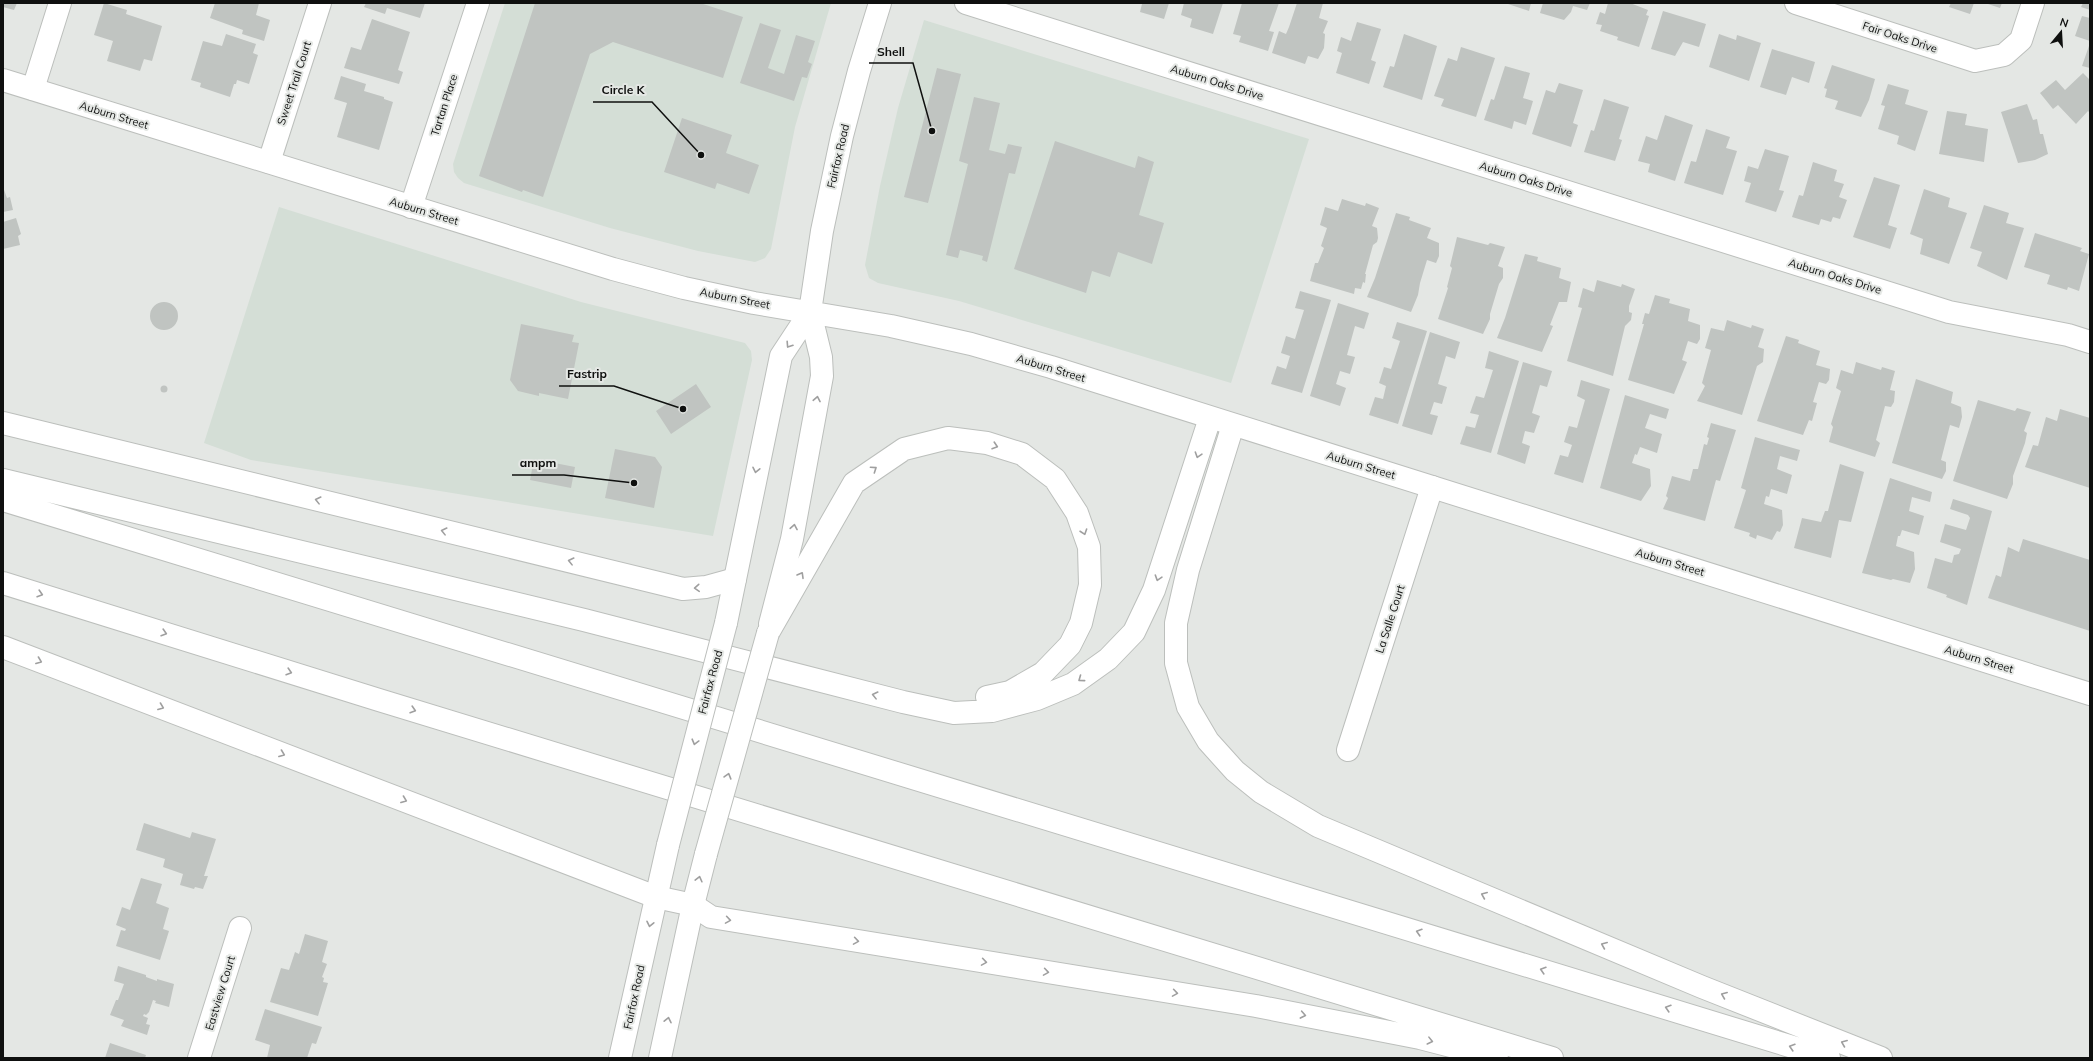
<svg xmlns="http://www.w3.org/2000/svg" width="2093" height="1061" font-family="Mulish,sans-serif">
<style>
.built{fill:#d4ded6}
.building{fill:#c0c4c1}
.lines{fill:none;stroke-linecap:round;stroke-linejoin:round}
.minor-casing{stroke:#bcbfbc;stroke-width:24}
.major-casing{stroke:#bcbfbc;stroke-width:24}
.highway-casing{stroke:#bcbfbc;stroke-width:24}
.minor{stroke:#fff;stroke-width:22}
.major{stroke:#fff;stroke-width:22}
.highway{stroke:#fff;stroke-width:22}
.major-bridge-casing{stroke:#bcbfbc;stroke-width:24;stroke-linecap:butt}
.major-bridge{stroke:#fff;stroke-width:22}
.oneway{stroke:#9f9f9f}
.labels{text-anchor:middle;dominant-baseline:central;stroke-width:4;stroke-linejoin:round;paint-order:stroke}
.street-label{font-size:11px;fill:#0f100f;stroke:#e4e7e4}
.leader{fill:none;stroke:#0f100f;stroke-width:1.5}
.callout-dot{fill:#0f100f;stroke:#e4e7e4;stroke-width:1.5}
.callout-label{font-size:12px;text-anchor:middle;font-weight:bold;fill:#0f100f;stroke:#e4e7e4;stroke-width:4;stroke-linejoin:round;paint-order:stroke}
</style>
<rect width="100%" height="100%" fill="#e4e7e4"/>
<!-- built -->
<path class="built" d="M505,3H831L795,127L771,249L765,258L755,262L698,251L610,228L464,183L458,178L454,172L453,164Z
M924,20L1309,139L1231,383L959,301L878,283L869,278L865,265L880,186L898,108Z
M279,207L581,302L745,343L751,351L752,360L713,536L251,460L204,443Z"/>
<!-- building -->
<path class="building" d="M3,3H17L14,10L3,7Z
M104,3L127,10L126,14L162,26L152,61L144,59L140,71L107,61L113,41L94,35Z
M215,3H259L256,15L270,20L264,41L242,34L243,30L210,18Z
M366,3H425L420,18L387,8L385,14L364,7Z
M535,3H700L743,17L723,78L613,42L590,54L543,197L523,190L522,192L479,176Z
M1139,3H1169L1164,19L1140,12L1142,4Z
M1184,3H1223L1213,34L1190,27L1192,19L1181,15Z
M1242,3H1279L1269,31L1274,32L1268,51L1239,42L1241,36L1233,34Z
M1297,3H1323L1319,18L1328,21L1323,33L1325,34L1324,48L1318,59L1308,56L1305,64L1272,53L1279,31L1286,34L1289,27Z
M1505,3H1531L1529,11Z
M1543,3H1590L1587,10L1573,6L1571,12L1564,20L1540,13Z
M1608,3H1630L1648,10L1646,15L1649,16L1639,47L1617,40L1618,37L1600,31L1602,25L1596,24L1600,12L1605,14Z
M1951,3H1974L1970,14L1949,7Z
M1985,3H2002L2000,8Z
M2083,3H2090V10L2081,7Z
M1663,11L1706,24L1699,47L1683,42L1675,56L1651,49Z
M2082,16L2090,18V41L2075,36Z
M372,19L410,32L398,70L403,72L399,84L344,68L351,47L361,50Z
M1357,22L1381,29L1371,60L1376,62L1369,84L1336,73L1342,53L1337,51L1341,37L1351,41Z
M760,23L781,30L768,68L784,74L796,35L815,41L808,62L812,64L807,78L802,77L794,101L740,83Z
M226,34L256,44L253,53L258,55L249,84L237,80L236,84H234L230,97L200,87L201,83L191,80L203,41L222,46Z
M1404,34L1437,46L1422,100L1383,87L1390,66L1394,67Z
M1719,34L1736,40L1737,35L1761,43L1749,81L1709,67Z
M2090,43V68L2082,66Z
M1461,47L1495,58L1476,117L1441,106L1444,99L1434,96L1448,58L1457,61Z
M1772,49L1815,62L1809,83L1792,77L1786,95L1760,87Z
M1832,65L1875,79L1869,100L1861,117L1835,109L1838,101L1825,97L1827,89L1824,88Z
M1505,66L1530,73L1523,98L1533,101L1526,125L1514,121L1512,129L1484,120L1491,99L1494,100Z
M937,68L961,74L928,203L904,197Z
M2083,73L2090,80V113L2088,111L2076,124L2058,105L2053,109L2040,93L2056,80L2065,90Z
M341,76L366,84L364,91L384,97V99L393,102L379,150L337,137L347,103L334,99Z
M1559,83L1583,90L1573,123L1578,125L1571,147L1532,134L1546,90L1555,93Z
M1888,84L1909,90L1905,104L1928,111L1915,151L1897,144L1899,136L1878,129L1885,106L1881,105Z
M974,97L1000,103L989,150L1005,154L1008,144L1022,147L1015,174L1009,173L987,262L982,260L983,256L960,250L958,258L946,255L968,164L959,161Z
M1604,99L1629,107L1619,139L1622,140L1615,161L1584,152L1591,130L1594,131Z
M2027,104L2033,120L2037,119L2040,134H2043L2048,154L2035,160L2018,163L2001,112Z
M1947,111L1967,114L1965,125L1988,129L1984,162L1939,154Z
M1665,115L1693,125L1675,181L1648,172L1650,164L1638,161L1646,136L1657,140Z
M682,118L732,135L726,153L759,165L749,194L717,183L715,189L664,172Z
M1706,129L1730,137L1726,148L1737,151L1723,195L1684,183L1691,161L1696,162Z
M1055,141L1135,168L1138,156L1154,162L1139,215L1164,223L1152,264L1118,252L1110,277L1092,271L1086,293L1014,269Z
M1765,149L1789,156L1779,190L1784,191L1776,212L1745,202L1751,183L1744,181L1748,166L1758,169Z
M1813,162L1837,170L1834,181L1844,184L1839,197L1847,200L1840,219L1833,217L1831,222L1821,219L1819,225L1792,217L1799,195L1803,196Z
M1874,177L1900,185L1888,225L1897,228L1890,249L1853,237Z
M3,187L7,198L10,197L13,210L3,212Z
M1924,189L1950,198L1948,207L1967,213L1949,264L1920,254L1923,239L1910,234Z
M1342,199L1365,206L1366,203L1379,208L1372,226L1377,228L1378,238L1377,242L1373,245L1365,274H1366L1365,283L1363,282L1361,289L1355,288L1354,294L1310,281L1315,263H1318L1324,248L1321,246L1327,228L1320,225L1325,207L1338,211Z
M1984,205L2009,213L2006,223L2024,228L2007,280L1977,266L1982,252L1970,248Z
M1396,213L1410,217L1409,220L1431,228L1427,238L1439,243V256L1436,263L1427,260L1420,283L1418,295L1411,312L1367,297L1375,278Z
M16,218L21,234L18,236L20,245L3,249V222Z
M2035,233L2082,248L2080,251L2089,254L2079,291L2068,287L2067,290L2047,284L2050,275L2024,267Z
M1457,237L1488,245L1490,243L1505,247L1498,266L1503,268V278L1499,284L1490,314V319L1483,334L1438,319L1448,288L1447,287L1452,268L1450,266Z
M1525,254L1538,257L1537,261L1561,268L1559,278L1571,282L1567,302H1559L1550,325L1553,326L1542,352L1497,338L1505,318Z
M1597,280L1621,287L1622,284L1635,289L1629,306V312L1632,313L1631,320L1625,326L1613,376L1567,361L1582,308L1578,307L1583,288L1594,292Z
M1300,291L1331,300L1302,393L1271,384L1277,366L1286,369L1290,356L1281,353L1286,336L1295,339L1304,310L1295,308Z
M1655,295L1670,299L1669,303L1690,309L1688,321L1700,325V339L1697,344L1688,341L1682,360L1687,362L1674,394L1628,380L1644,324H1642L1645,313L1649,314Z
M150 316a14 14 0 1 1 28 0a14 14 0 1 1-28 0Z
M1338,303L1369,313L1364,329L1355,326L1347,355L1355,357L1350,374L1340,371L1336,384L1346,388L1340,406L1310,396Z
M1727,320L1751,328L1752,325L1764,329L1758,347L1764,349L1763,362L1757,366L1742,415L1697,401L1705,386L1702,383L1711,350L1705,348L1711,328L1724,331Z
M1397,322L1427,331L1398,424L1369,415L1375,397L1383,399L1386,386L1379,383L1384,367L1391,369L1400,341L1392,338Z
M521,324L574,335L572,342L579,343L568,399L539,393V396L518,391L510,380Z
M1430,332L1460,342L1455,359L1446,356L1438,384L1447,387L1442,404L1434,402L1430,414L1438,416L1432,435L1402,426Z
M1786,336L1799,340L1798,343L1820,351L1816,365L1830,369L1829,380L1826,384L1819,382L1813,402L1817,403L1812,421L1809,420L1803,435L1757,421Z
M1489,351L1519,361L1491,453L1460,444L1466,426L1475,428L1479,415L1470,413L1476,396L1484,398L1493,370L1485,368Z
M1523,362L1552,371L1547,387L1540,385L1532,413L1540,416L1534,433L1525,431L1522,443L1530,446L1525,464L1497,454Z
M1856,362L1881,370L1882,367L1895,371L1890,390L1895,391L1894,402L1891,407L1885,406L1876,440L1880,443L1875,457L1829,442L1833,427L1831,424L1841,391L1836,388L1841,370L1853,374Z
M1916,379L1953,392L1951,403L1961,407L1962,417L1959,428L1950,425L1941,460L1946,462V471L1942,479L1892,463Z
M1581,380L1610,389L1583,483L1554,474L1560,455L1568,457L1572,445L1564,442L1569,426L1577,428L1585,400L1577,396Z
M696,384L711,407L671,434L656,411Z
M160.5 389a3.5 3.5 0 1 1 7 0a3.5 3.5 0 1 1-7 0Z
M1625,395L1669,409L1666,419L1650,414L1645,428L1662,434L1657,453L1640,447L1637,455L1635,454L1632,463L1650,469L1651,486L1641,501L1600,488Z
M1978,400L2015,411L2017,408L2031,412L2024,431L2027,433L2025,443L2013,476V484L2007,499L1953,481Z
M2060,409L2090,418V488L2025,467L2033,445L2038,446L2046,417L2057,421Z
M1711,423L1736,430L1720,481L1716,480L1705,521L1663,509L1668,498L1666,496L1672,476L1690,481L1693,469H1698L1704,444L1707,445L1709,438L1707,437Z
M1755,437L1800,450L1797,461L1780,456L1777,469L1792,475L1787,494L1771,489L1769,497L1766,496L1764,504L1782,510L1783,525L1780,532L1777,531L1772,540L1757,535L1756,539L1749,536L1750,533L1734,528L1746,490L1741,488Z
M615,449L655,457L662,467L654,508L605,498Z
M534,459L575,467L571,488L530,480Z
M1840,464L1864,472L1851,522L1839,520L1831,558L1794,548L1802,518L1821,522L1825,511H1828Z
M1890,478L1932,492L1930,502L1912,497L1909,511L1924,516L1919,535L1902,530L1900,536H1898L1896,546L1914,552L1915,569L1910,583L1893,579L1891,580L1862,573Z
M1953,499L1992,511L1967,605L1946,597L1947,595L1927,588L1935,558L1952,563L1954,555L1959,554L1961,549L1940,542L1945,524L1966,530L1970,518L1968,515L1950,509Z
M2023,539L2090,560V631L1988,598L1996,575L2001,577L2008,547L2019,552Z
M144,823L190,838L192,832L216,839L204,876H208L203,889L195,887L194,889L180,885L183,874L163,867L165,859L136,850Z
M141,878L162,884L156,903L169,908L163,929L169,931L160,960L116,946L121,930L125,931L126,929L116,925L122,907L130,910Z
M305,934L328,941L322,962L327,964L322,977L324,978L323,982L328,983L318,1016L270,1002L281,968L289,970L295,952L299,954Z
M118,966L146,975V977L157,981V979L174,984L169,1007L155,1003L156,1001L153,1000L149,1012L146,1015L144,1014L143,1016L148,1018L146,1024L150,1025L147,1035L121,1026L124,1020L110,1015L116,1000H118L124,984L114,981Z
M265,1009L322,1027L316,1044L312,1043L307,1058H267L270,1045L255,1040Z
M110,1043L146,1055L145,1058H105Z"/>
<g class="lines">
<defs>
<path id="minor" d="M966,3L1949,312L2068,335L2090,342
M1796,3L1975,61L2004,55L2021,40L2033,3
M33,89L60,3
M269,162L320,3
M411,207L478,3
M1348,750L1432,487
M199,1058L240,928"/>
<path id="major" d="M3,80L613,269L684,288L754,303L891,326L971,344L1051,367L2090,694
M726,623L781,356L810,312
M770,624L792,539L822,376L821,357L810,312L822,231L842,136L859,71L880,3
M620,1058L668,845
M660,1058L693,905L706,854"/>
<path id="highway" d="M3,423L683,589L706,587L735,579
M1233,425L1188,570L1176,623V663L1188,707L1208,741L1235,771L1261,792L1318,826L1702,987L1881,1058
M3,480L584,620L903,702L954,713L992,711L1037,699L1073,684L1108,659L1134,632L1154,590L1210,418
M3,500L1829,1058
M3,583L379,700L1552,1058
M768,633L854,483L904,449L948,438L987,443L1022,454L1055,479L1077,513L1089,547L1090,585L1081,623L1070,645L1043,673L1010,692L987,697
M3,647L656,897L693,905L711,917L1256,1006L1420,1038L1497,1058"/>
</defs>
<!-- minor casing -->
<use href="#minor" class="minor-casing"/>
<!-- major casing -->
<use href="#major" class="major-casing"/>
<!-- highway casing -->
<use href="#highway" class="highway-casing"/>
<!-- minor -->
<use href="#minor" class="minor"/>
<!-- major -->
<use href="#major" class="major"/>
<!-- highway -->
<use href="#highway" class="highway"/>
<defs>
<path id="major-bridge" d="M668,845L726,623
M706,854L768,633"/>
</defs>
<!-- major-bridge casing -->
<use href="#major-bridge" class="major-bridge-casing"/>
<!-- major-bridge -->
<use href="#major-bridge" class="major-bridge"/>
</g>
<!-- one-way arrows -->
<defs><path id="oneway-chevron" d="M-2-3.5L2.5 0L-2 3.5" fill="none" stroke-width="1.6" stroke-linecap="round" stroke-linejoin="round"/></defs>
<g class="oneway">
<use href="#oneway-chevron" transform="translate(789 345) rotate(123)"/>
<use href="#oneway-chevron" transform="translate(817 399) rotate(-79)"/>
<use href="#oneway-chevron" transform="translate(995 446) rotate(18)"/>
<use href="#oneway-chevron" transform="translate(1198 455) rotate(108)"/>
<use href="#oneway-chevron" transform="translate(874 469) rotate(-34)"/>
<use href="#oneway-chevron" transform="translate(756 470) rotate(102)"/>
<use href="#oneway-chevron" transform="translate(318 500) rotate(-166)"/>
<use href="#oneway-chevron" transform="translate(794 527) rotate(-80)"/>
<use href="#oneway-chevron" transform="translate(444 531) rotate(-166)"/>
<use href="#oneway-chevron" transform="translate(1084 532) rotate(71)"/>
<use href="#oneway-chevron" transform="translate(571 561) rotate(-166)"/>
<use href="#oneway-chevron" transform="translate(801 575) rotate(-60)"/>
<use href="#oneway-chevron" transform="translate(1158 578) rotate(108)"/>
<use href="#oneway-chevron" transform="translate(697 588) rotate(176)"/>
<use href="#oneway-chevron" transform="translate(40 594) rotate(17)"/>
<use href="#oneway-chevron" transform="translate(164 633) rotate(17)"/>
<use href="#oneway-chevron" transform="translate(39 661) rotate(21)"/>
<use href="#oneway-chevron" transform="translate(289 672) rotate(17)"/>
<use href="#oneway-chevron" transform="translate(1081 679) rotate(144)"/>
<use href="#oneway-chevron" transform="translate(875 695) rotate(-166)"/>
<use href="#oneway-chevron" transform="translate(161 707) rotate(21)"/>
<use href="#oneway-chevron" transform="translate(413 710) rotate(17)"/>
<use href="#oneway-chevron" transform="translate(695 742) rotate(105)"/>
<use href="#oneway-chevron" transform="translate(282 754) rotate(21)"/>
<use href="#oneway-chevron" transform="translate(728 776) rotate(-74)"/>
<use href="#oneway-chevron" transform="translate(404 800) rotate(21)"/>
<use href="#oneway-chevron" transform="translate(699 879) rotate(-76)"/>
<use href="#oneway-chevron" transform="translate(1484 895) rotate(-157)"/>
<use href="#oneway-chevron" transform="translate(728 920) rotate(9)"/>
<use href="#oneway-chevron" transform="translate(650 924) rotate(102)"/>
<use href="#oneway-chevron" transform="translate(1419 932) rotate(-163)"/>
<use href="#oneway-chevron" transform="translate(856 941) rotate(9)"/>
<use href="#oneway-chevron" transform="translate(1604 945) rotate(-157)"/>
<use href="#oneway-chevron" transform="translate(984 962) rotate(9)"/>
<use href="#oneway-chevron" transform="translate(1543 970) rotate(-163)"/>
<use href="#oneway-chevron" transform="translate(1046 972) rotate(9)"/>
<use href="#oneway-chevron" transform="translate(1175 993) rotate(9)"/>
<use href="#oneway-chevron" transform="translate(1724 995) rotate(-158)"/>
<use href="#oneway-chevron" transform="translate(1668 1008) rotate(-163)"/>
<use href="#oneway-chevron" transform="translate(1303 1015) rotate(11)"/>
<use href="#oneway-chevron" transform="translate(668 1020) rotate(-78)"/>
<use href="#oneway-chevron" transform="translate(1430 1041) rotate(14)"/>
<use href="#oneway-chevron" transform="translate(1844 1043) rotate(-158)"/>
<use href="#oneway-chevron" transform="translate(1792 1047) rotate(-163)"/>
</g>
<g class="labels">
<!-- street labels -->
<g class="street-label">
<text transform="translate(1900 37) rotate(18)">Fair Oaks Drive</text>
<text transform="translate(1217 82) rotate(17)">Auburn Oaks Drive</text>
<text transform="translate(294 83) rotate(-72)">Sweet Trail Court</text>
<text transform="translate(444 105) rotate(-72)">Tartan Place</text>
<text transform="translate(114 115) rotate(17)">Auburn Street</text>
<text transform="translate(838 156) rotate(-77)">Fairfax Road</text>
<text transform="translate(1526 179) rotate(17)">Auburn Oaks Drive</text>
<text transform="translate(424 211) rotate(17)">Auburn Street</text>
<text transform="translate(1835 276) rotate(17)">Auburn Oaks Drive</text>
<text transform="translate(735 298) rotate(11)">Auburn Street</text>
<text transform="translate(1051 368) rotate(17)">Auburn Street</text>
<text transform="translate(1361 465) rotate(17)">Auburn Street</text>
<text transform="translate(1670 562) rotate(17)">Auburn Street</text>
<text transform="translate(1390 619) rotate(-72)">La Salle Court</text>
<text transform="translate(1979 659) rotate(17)">Auburn Street</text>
<text transform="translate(710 682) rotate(-75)">Fairfax Road</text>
<text transform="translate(220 993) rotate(-73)">Eastview Court</text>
<text transform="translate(634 997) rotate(-78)">Fairfax Road</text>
</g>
</g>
<!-- callouts -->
<path class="leader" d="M932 131L913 63H869M701 155L652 102H593M683 409L614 386H559M634 483L564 475H512"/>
<g class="callout-dot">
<circle cx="932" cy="131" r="4"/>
<circle cx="701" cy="155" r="4"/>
<circle cx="683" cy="409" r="4"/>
<circle cx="634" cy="483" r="4"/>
</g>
<g class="callout-label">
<text x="891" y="56">Shell</text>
<text x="623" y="94">Circle K</text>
<text x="587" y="378">Fastrip</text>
<text x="538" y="467">ampm</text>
</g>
<!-- border -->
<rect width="2093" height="1061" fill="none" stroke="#0f100f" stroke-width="8"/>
<!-- north arrow -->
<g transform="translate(2061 32) rotate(18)" stroke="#e4e7e4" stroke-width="3" paint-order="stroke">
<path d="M0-3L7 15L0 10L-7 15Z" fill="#0f100f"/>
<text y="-6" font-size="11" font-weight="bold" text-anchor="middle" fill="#0f100f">N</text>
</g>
</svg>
